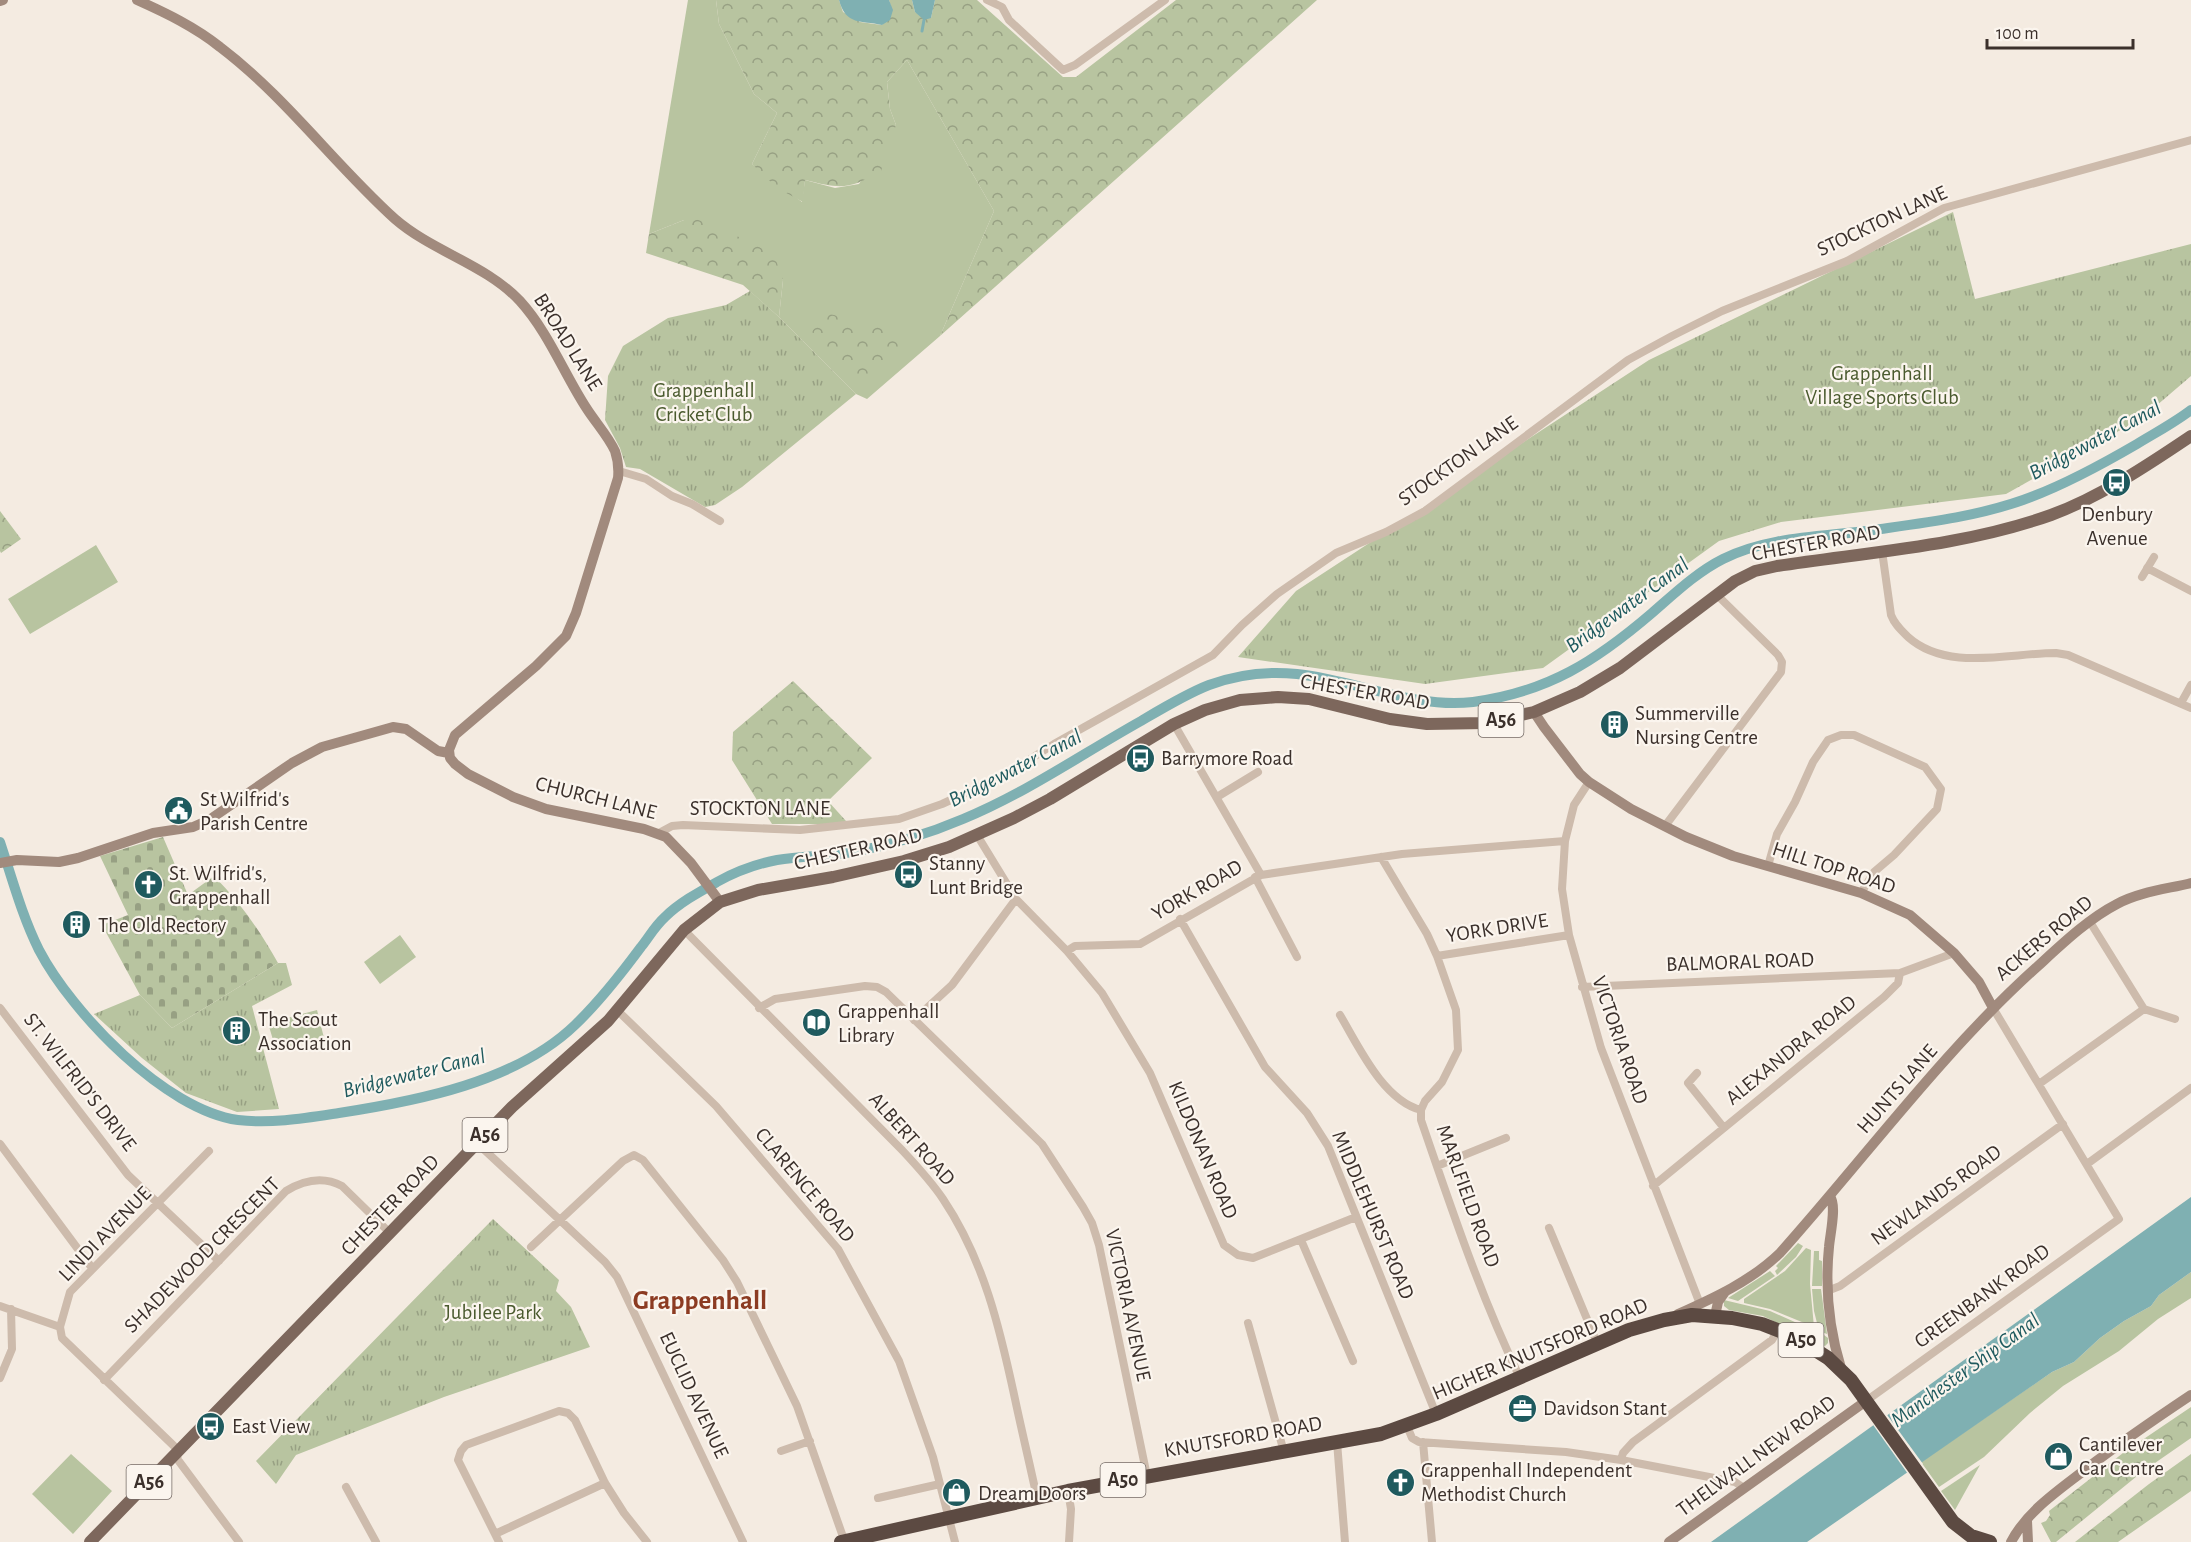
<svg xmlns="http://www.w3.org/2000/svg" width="2191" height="1542" font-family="'Alegreya Sans',sans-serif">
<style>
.green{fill:#b8c4a0}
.forest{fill:url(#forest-crowns)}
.cemetery{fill:url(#cemetery-stones)}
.park{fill:url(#park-tufts)}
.water{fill:#7fb0b2}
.pier{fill:#f4ebe1}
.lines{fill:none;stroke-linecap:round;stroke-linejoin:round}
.stream{stroke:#7fb0b2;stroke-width:3}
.canal{stroke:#7fb0b2;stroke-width:10}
.street{stroke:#cdbbac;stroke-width:8}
.secondary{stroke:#a18a7d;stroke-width:10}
.primary{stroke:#7d675c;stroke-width:12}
.highway{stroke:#5c4a42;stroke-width:14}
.labels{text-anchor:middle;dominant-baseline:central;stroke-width:4.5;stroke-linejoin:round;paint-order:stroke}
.shield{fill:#fbf5ee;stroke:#756b66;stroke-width:1.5}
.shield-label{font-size:20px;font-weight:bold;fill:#3b302b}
.street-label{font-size:21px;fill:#3b302b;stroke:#fbf5ee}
.park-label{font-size:21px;fill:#4a5a2e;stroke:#fbf5ee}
.poi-label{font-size:21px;fill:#3b302b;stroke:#fbf5ee;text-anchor:start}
.water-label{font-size:22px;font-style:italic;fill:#1f5a5e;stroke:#fbf5ee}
.district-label{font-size:27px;font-weight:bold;fill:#8c3b22;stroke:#fbf5ee}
</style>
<defs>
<pattern id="forest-crowns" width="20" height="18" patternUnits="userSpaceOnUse" patternTransform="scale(1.5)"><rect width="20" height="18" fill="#b8c4a0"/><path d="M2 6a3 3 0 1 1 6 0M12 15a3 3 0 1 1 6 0" fill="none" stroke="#97a083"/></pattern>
<pattern id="cemetery-stones" width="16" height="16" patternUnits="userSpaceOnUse" patternTransform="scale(1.5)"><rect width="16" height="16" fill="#b8c4a0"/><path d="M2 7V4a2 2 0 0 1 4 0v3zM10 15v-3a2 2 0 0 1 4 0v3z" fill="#97a083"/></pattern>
<pattern id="park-tufts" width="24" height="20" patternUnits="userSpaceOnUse" patternTransform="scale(1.5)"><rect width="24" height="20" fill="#b8c4a0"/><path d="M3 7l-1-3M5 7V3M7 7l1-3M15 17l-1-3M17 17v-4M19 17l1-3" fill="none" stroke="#97a083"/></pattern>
</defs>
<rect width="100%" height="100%" fill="#f4ebe1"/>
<!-- green -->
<path class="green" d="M688,0H716L719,24L754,94L777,113L752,164L802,202L805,180L835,188L859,184L896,125L890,109L887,82L907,60L994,211L940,336L867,399L856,394L779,317L783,280L684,220L649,234Z
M96,545L118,582L30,634L8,599Z
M400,935L416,957L380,984L364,962Z
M317,1010L324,1038L276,1050L268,1023Z
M1798,1243L1803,1246L1796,1257L1777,1275L1775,1271L1778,1268L1776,1266Z
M1806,1248L1811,1250L1810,1284L1814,1327L1770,1309L1744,1303V1299L1785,1271Z
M1814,1251H1819V1260L1822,1261V1286H1812Z
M1770,1271L1775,1276L1738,1301L1728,1298Z
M2191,1272V1298L2158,1319L2119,1351L2063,1386L2030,1413L1984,1457L1939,1487L1921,1462L2052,1372L2074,1362L2100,1338L2124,1321L2151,1306L2159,1295Z
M1812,1289H1821L1827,1334L1819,1331L1814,1311Z
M1724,1300L1770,1311L1824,1335L1828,1338V1343L1825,1346L1763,1316L1729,1310L1724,1306Z
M71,1454L112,1491L73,1534L32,1494Z
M1980,1465L1955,1510L1941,1491Z"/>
<!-- forest -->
<path class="forest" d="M716,0H839L843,12L860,22L882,25L892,10L889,0H912L915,12L931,18L935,0H977L1063,77H1076L1176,0H1317L940,336L994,211L907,60L887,82L890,109L896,125L881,171C849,190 841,189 805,180L803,202L777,188L752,164L777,113L754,94L719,24Z
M693,219L708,222L774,254L783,280L779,317L743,285L646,253L649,234L684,220Z
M830,314L897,331L903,349L862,382L812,332L820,318Z
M0,511L21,539L1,553L0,551Z
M793,681L872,758L828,801L846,821V824H772L732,760L733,732Z
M2191,1407V1438L2142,1472L2056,1542H2051L2041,1523L2046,1521L2050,1515L2049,1511L2123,1453Z
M2191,1454V1491L2118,1542H2075L2149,1484Z"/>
<!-- cemetery -->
<path class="cemetery" d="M163,837L188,895L214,876C240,902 260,931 278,963L172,1028L140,995L102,925L128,915L100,856Z"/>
<!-- park -->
<path class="park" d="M1953,212L1975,299L2191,244V376L2142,418L2006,494L1781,522L1719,541L1543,668L1425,684L1238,657L1296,591L1649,360Z
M750,291L779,317L856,394L742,487L715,505L705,507L640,469L626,467L620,448L605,420L608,376L623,346L668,318L726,305Z
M278,963H286L292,985L252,1006L279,1109L237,1112L186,1093L142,1058L94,1014L140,995L172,1028Z
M493,1219L559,1280L556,1291L571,1307L590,1347L444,1397L296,1455L276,1484L256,1461Z"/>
<!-- water -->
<path class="water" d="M839,0H889L893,10L890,20L882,25C861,20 846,26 839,0Z
M912,0H935L931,18L924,20L915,12Z
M2191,1197V1272L2159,1295L2151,1306L2124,1321L2100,1338L2074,1362L2052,1372L1807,1542H1711Z"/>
<!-- pier -->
<path class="pier" d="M1885,1412L1923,1464L1908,1474L1871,1422Z"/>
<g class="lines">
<!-- stream -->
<path class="stream" d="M922,31L924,20"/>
<!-- canal -->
<path class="canal" d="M0,842C12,878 22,916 39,950C72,1013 165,1110 238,1120C271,1124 306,1118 339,1113C417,1101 516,1082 575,1025C599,1002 621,974 641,947C649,937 655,926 665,917C679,903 699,892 717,882C735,872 756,864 777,860C802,856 828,856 853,852C890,845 928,834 963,819C1026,793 1082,754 1141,721C1163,708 1186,694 1209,685C1236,675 1268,671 1297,674C1356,680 1413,709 1473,702C1548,692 1596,661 1652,613C1674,594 1697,572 1723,559C1769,536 1824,537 1873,530C1923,523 1975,517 2023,500C2063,486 2101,465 2137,444C2155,433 2174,423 2191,410"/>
<!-- street -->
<path class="street" d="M987,0L1002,7L1009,20L1063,70L1075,65L1165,0
M619,471L646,479L672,496L692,504L720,521
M1882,551L1891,615C1895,625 1901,630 1908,637C1947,672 2009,653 2056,653L2068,655L2191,708
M2147,568L2191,591
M2142,577L2154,557
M2181,703L2191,685
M1174,724L1261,875
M1589,782L1574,805L1565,841L1562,889L1569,935L1601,1048L1700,1304
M1217,797L1258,772
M1665,826L1781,672L1782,662L1778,655L1716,594
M659,833L672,826L683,825L800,830L899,819L942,804L1007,774L1054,744L1213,655L1242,625L1277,594L1336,553L1386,532L1425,511L1628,360L1672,336L1722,311L1847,261L1944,208L2191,140
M977,835L1016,899L1067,951L1075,946L1140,944L1261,875L1402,854L1565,841
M1381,857L1427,934L1437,956L1569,935
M1768,866L1777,834L1795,802L1813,762L1828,740L1841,735H1854L1925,767L1941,789L1937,809L1894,855L1874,872L1861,893
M1255,877L1297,957
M1180,919L1265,1067L1307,1113L1328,1146L1436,1414
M684,930L902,1150C916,1165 931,1181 943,1199C984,1260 1000,1329 1015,1399C1022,1432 1030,1465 1037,1498
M1067,951L1102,993L1150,1073L1224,1245L1238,1255L1253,1258L1356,1217
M1582,987L1900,973
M0,1008L128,1175L219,1261
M759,1008L775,999L865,986L877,987L886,992L1042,1144L1083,1207L1092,1223L1099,1245L1147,1476
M2144,1009L2175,1019
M618,1011L716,1106L838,1249L899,1361L933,1457L955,1542
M1340,1015C1359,1047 1383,1100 1421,1110V1120C1451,1207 1480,1295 1520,1378
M914,1020L952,985L1016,899
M1697,1073L1688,1083L1724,1128
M2039,1084L2144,1009L2090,922
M1421,1110L1425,1101L1442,1082L1458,1050L1456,1010L1437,956
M477,1143L605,1262L617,1277L743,1542
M0,1144L92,1268
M209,1151L70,1292L60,1327L62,1338L175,1447L178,1460L239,1542
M2087,1164L2191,1088
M1437,1166L1506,1138
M1653,1186L1884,997L1898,983L1900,973L1954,953
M1549,1228L1597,1343
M1301,1240L1353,1361
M531,1247L623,1161L634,1155L643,1160L723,1260L737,1282L797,1406L842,1534L847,1542
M1827,1291L1840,1286L2063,1124
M0,1306L60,1327
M1248,1323L1284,1452
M0,1378L12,1349L11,1309
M104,1380L286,1191C304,1180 323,1176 342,1186L390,1233
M1866,1401L2119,1219L1993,1008
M1407,1426L1412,1438L1419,1442L1566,1452L1621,1460L1735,1482L1744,1488
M1337,1442L1345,1542
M1423,1442L1432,1542
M781,1451L810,1441
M1621,1460L1623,1453L1633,1442L1772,1340L1778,1330
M346,1487L376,1542
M1068,1491L1071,1509L1069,1542
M878,1498L940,1484
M495,1534L605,1483
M499,1542L458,1460L461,1451L466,1445L559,1411L568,1413L575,1420L605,1483L624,1513L647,1542"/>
<!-- secondary -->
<path class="secondary" d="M137,0C166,13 195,27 220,47C286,97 334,164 395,219C433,252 485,264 520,301C549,333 564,374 587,409C596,423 608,436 615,451C618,460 619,468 618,478L576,613L566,636L536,666L455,735L449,750L450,758L455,764L468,774L513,797L546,809L644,829L666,837L691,863L720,902
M0,1L3,0
M1534,712L1544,727L1580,774L1589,782L1631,809L1686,837L1733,856L1861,893L1910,915L1954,953L1979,982L1993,1008
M0,863L17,860L59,862L78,858L153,833L193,827L209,820L292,763L322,747L393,727L406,729L438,751L449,753
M1830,1196C1837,1206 1830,1234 1829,1247C1825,1287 1829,1329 1841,1368
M1678,1314C1714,1298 1751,1281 1780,1253C1865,1158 1943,1051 2038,966C2062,944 2088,919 2117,904C2139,892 2167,889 2191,883
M1715,1316L1718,1302L1725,1292
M2027,1521L2028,1542
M1669,1542L1866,1401
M2011,1542C2027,1511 2059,1490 2086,1469C2120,1443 2155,1419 2191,1395"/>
<!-- primary -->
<path class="primary" d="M90,1542L512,1107L608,1021L684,930L720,902L758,890L833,877L904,861L949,847L1014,818L1050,799L1174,724L1205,710L1240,700L1278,697L1309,699L1390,719L1427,724L1485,723L1534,712L1580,692L1620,668L1735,581L1755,571L1777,566C1869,552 1964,546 2051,515C2100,497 2148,465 2191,436"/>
<!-- highway -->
<path class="highway" d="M841,1542L1068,1491L1381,1434L1436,1414L1629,1330L1664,1320L1692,1315L1732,1318L1762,1324L1795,1337L1828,1358L1851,1380L1953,1522L1971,1536L1990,1542"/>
</g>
<!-- icons -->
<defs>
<symbol id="bus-disc" viewBox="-11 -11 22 22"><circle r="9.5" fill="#1f5a5e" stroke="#fbf5ee"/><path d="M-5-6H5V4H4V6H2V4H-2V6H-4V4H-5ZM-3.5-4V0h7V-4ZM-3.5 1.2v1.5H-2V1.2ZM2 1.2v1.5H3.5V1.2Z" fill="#fff"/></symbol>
<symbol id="building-disc" viewBox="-11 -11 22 22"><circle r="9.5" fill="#1f5a5e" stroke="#fbf5ee"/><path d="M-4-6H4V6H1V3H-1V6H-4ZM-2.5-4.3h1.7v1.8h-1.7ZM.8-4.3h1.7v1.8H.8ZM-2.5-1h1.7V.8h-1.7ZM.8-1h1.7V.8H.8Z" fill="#fff"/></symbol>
<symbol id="civic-disc" viewBox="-11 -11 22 22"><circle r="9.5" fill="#1f5a5e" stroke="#fbf5ee"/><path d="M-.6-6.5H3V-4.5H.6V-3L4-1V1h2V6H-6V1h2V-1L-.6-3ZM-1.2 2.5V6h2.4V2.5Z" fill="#fff"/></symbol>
<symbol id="church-disc" viewBox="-11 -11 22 22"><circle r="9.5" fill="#1f5a5e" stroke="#fbf5ee"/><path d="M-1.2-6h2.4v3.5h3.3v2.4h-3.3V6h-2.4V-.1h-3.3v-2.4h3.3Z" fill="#fff"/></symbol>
<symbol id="library-disc" viewBox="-11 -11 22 22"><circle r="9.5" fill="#1f5a5e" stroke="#fbf5ee"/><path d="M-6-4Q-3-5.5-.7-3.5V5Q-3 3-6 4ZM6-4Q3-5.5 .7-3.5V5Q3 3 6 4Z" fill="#fff"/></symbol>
<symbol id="office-disc" viewBox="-11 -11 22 22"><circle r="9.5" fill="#1f5a5e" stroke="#fbf5ee"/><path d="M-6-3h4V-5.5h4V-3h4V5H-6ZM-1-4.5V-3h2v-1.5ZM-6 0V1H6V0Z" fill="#fff"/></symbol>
<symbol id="shop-disc" viewBox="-11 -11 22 22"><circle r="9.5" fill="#1f5a5e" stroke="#fbf5ee"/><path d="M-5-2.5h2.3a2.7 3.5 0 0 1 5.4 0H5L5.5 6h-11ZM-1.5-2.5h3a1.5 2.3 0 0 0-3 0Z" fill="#fff"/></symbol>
</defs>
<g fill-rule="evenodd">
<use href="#bus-disc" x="2100" y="466" width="33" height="33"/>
<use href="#building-disc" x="1598" y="708" width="33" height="33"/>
<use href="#bus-disc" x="1124" y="742" width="33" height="33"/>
<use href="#civic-disc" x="162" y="794" width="33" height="33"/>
<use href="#bus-disc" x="892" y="858" width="33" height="33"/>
<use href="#church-disc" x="132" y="868" width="33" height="33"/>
<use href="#building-disc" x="60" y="908" width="33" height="33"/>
<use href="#library-disc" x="800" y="1006" width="33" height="33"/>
<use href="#building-disc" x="220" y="1014" width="33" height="33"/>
<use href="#office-disc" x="1506" y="1392" width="33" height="33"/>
<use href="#bus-disc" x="194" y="1410" width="33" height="33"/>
<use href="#shop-disc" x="2042" y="1440" width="33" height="33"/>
<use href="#church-disc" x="1384" y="1466" width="33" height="33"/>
<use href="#shop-disc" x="940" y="1476" width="33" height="33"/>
</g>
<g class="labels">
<!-- shield labels -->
<g class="shield">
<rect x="1478.5" y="703" width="45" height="34" rx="4.5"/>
<rect x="462.5" y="1118" width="45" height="34" rx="4.5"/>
<rect x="1778.5" y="1323" width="45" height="34" rx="4.5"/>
<rect x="1100.5" y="1463" width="45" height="34" rx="4.5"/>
<rect x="126.5" y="1465" width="45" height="34" rx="4.5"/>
</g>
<g class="shield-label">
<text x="1501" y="720">A56</text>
<text x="485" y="1135">A56</text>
<text x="1801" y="1340">A50</text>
<text x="1123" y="1480">A50</text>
<text x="149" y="1482">A56</text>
</g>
<!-- street labels -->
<g class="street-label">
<text transform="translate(1882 221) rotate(-25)">STOCKTON LANE</text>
<text transform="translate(568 342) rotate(58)">BROAD LANE</text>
<text transform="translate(1458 461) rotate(-35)">STOCKTON LANE</text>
<text transform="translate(1816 543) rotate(-10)">CHESTER ROAD</text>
<text transform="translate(1365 692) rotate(10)">CHESTER ROAD</text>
<text transform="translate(596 798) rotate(14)">CHURCH LANE</text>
<text x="760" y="808">STOCKTON LANE</text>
<text transform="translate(858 849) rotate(-13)">CHESTER ROAD</text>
<text transform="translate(1834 868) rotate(18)">HILL TOP ROAD</text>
<text transform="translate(1197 890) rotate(-30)">YORK ROAD</text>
<text transform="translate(1497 928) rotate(-9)">YORK DRIVE</text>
<text transform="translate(2044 938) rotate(-40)">ACKERS ROAD</text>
<text transform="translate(1740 962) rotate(-2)">BALMORAL ROAD</text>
<text transform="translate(1620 1040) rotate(71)">VICTORIA ROAD</text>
<text transform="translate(1791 1050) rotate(-39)">ALEXANDRA ROAD</text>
<text transform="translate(80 1082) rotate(52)">ST. WILFRID'S DRIVE</text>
<text transform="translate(1897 1089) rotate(-49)">HUNTS LANE</text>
<text transform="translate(912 1139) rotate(48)">ALBERT ROAD</text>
<text transform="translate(1203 1150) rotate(67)">KILDONAN ROAD</text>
<text transform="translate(805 1185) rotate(50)">CLARENCE ROAD</text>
<text transform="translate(1936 1195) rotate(-36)">NEWLANDS ROAD</text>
<text transform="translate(1468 1196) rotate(70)">MARLFIELD ROAD</text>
<text transform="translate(390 1205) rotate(-46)">CHESTER ROAD</text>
<text transform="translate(1373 1215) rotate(67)">MIDDLEHURST ROAD</text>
<text transform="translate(105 1234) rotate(-46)">LINDI AVENUE</text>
<text transform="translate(202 1255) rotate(-45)">SHADEWOOD CRESCENT</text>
<text transform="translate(1982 1296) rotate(-36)">GREENBANK ROAD</text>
<text transform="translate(1128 1305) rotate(78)">VICTORIA AVENUE</text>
<text transform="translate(1540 1349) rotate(-23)">HIGHER KNUTSFORD ROAD</text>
<text transform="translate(694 1395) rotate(65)">EUCLID AVENUE</text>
<text transform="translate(1243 1437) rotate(-10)">KNUTSFORD ROAD</text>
<text transform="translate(1756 1456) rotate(-36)">THELWALL NEW ROAD</text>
</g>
<!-- park labels -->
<g class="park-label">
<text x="1882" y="373">Grappenhall<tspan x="1882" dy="24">Village Sports Club</tspan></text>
<text x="704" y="390">Grappenhall<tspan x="704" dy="24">Cricket Club</tspan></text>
<text x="493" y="1312">Jubilee Park</text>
</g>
<!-- poi labels -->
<g class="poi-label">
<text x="2117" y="514" text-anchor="middle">Denbury<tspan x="2117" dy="24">Avenue</tspan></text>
<text x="1635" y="713">Summerville<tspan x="1635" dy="24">Nursing Centre</tspan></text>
<text x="1161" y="758">Barrymore Road</text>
<text x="200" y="799">St Wilfrid's<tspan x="200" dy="24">Parish Centre</tspan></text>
<text x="929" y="863">Stanny<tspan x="929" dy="24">Lunt Bridge</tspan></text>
<text x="169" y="873">St. Wilfrid's,<tspan x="169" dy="24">Grappenhall</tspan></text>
<text x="98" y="925">The Old Rectory</text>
<text x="838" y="1011">Grappenhall<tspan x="838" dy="24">Library</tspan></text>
<text x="258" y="1019">The Scout<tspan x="258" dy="24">Association</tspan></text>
<text x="1543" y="1408">Davidson Stant</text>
<text x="232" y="1426">East View</text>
<text x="2079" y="1444">Cantilever<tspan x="2079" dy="24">Car Centre</tspan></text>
<text x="1421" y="1470">Grappenhall Independent<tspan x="1421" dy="24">Methodist Church</tspan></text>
<text x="978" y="1493">Dream Doors</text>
</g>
<!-- water labels -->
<g class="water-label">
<text transform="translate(2095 440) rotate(-28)">Bridgewater Canal</text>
<text transform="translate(1627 605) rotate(-36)">Bridgewater Canal</text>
<text transform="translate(1015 768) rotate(-27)">Bridgewater Canal</text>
<text transform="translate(414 1073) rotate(-14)">Bridgewater Canal</text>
<text transform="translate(1965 1370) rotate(-36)">Manchester Ship Canal</text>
</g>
<!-- district labels -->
<g class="district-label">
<text x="700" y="1300">Grappenhall</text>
</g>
</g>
<!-- scale -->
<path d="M1987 39v9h146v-9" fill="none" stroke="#3b302b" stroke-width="3"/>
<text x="1996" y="39" font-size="18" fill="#3b302b" stroke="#fbf5ee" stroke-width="4.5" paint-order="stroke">100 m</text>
</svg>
